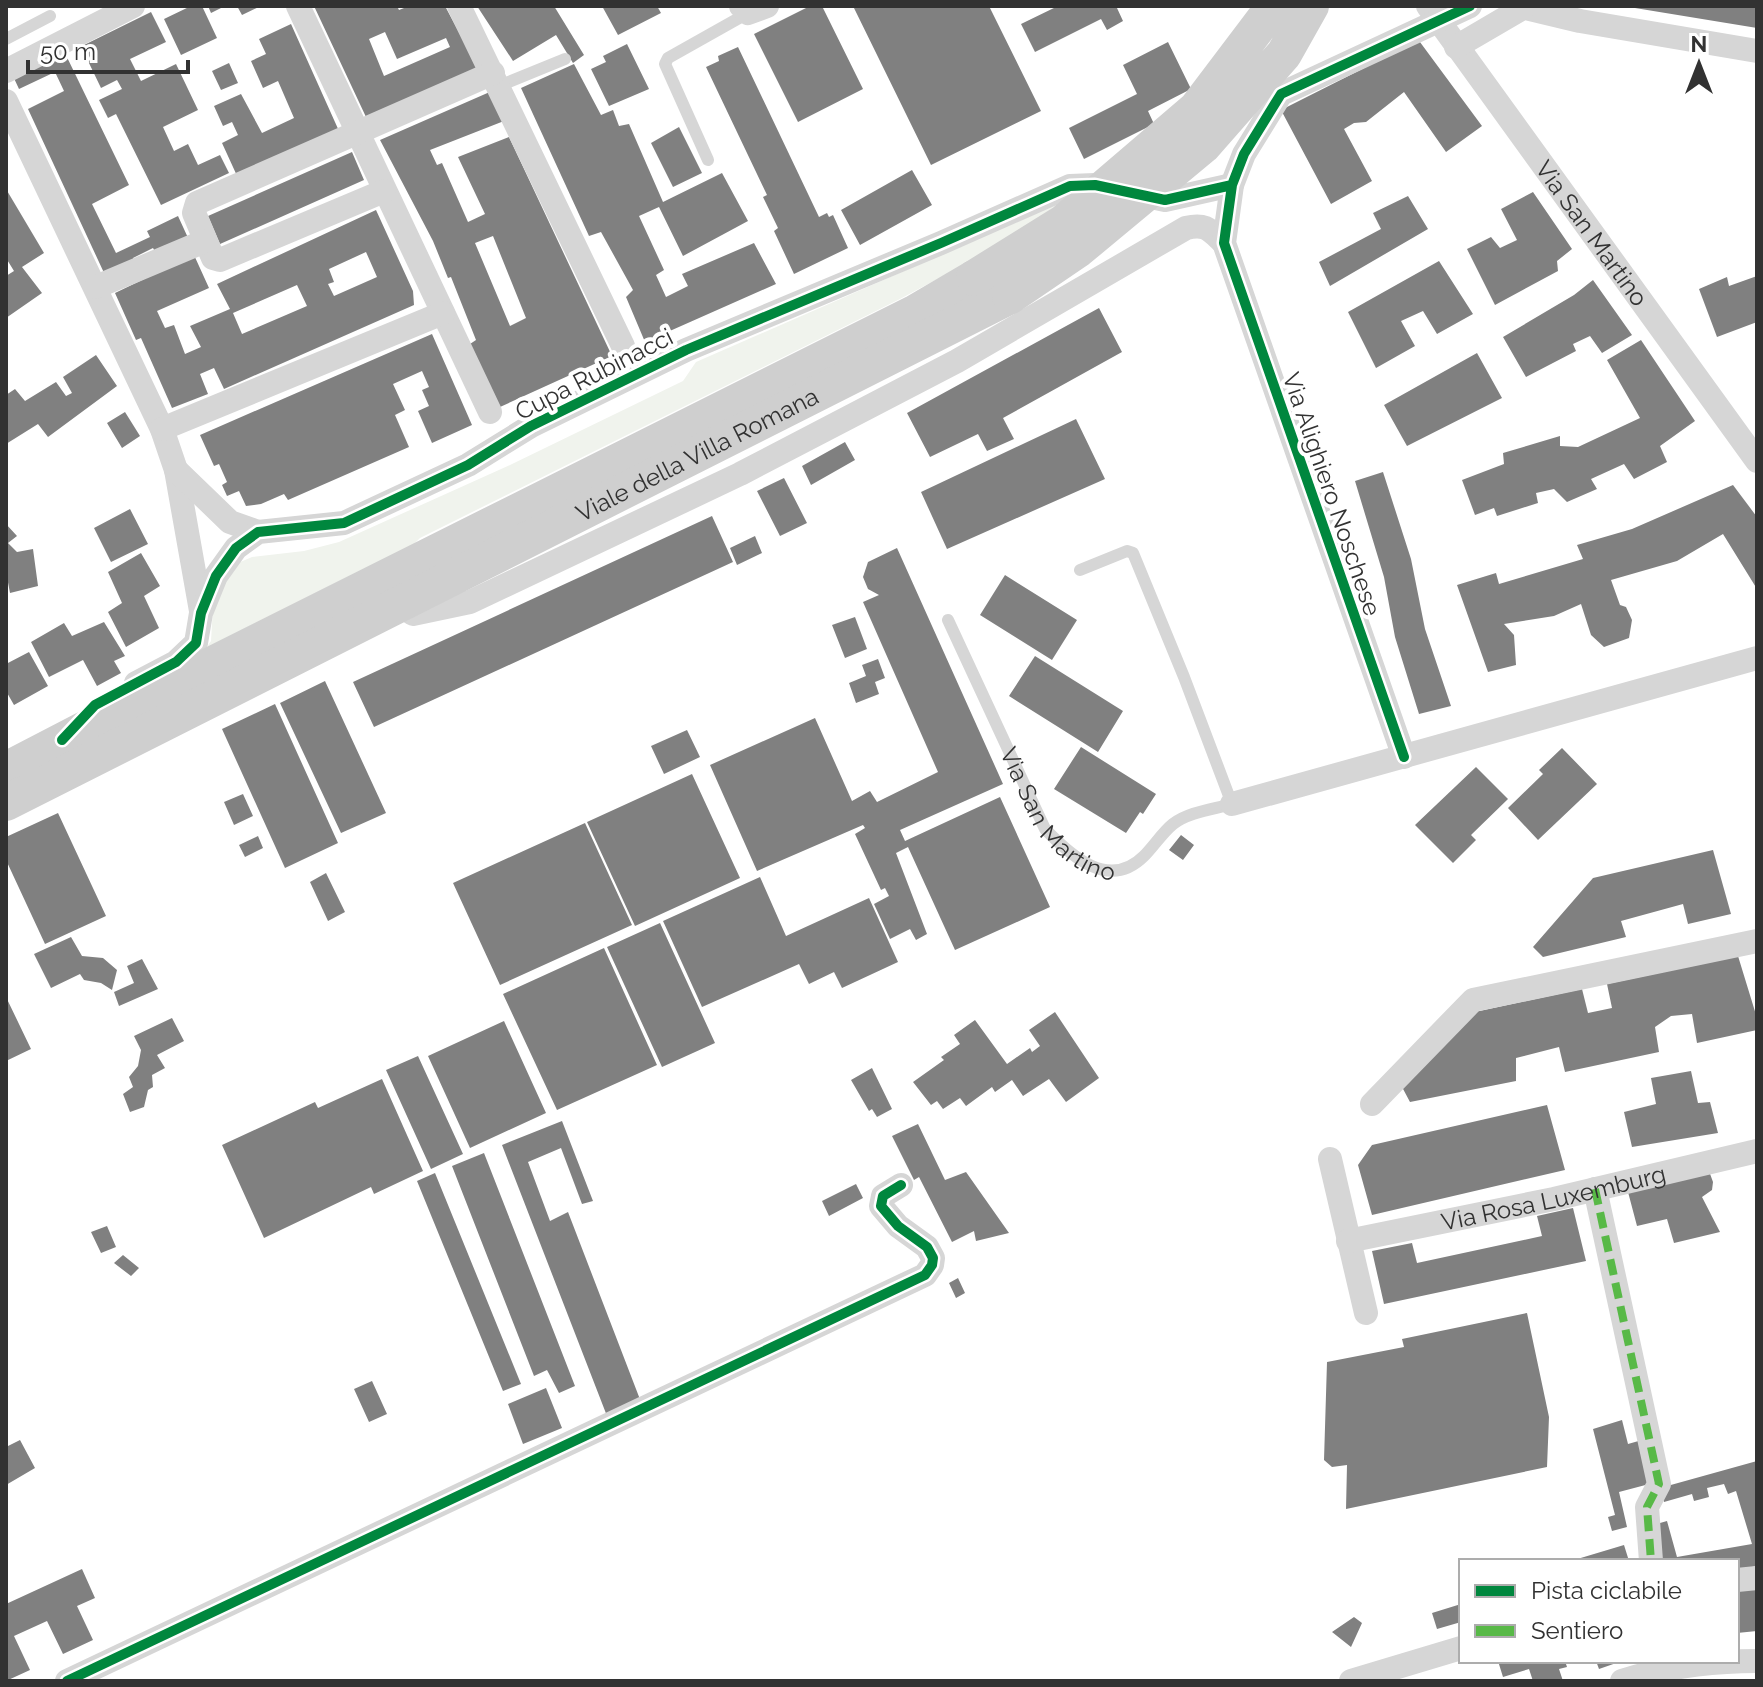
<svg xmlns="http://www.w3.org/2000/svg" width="1763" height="1687" font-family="Raleway,sans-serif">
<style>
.green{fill:#f0f3ed}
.building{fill:#808080;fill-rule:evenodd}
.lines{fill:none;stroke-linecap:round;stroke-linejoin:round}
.lane{stroke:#d6d6d6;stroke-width:12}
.street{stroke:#d6d6d6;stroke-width:24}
.secondary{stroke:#cfcfcf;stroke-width:36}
.secondary-bridge{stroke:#cfcfcf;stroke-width:36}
.quiet{stroke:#58b947;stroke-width:8;stroke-dasharray:16 8;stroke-linecap:butt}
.cycleway-casing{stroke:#fff;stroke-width:15}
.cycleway{stroke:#00873e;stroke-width:10}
.labels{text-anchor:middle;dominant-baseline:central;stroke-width:8;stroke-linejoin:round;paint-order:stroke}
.street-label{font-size:24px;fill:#323232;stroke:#fff}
</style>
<rect width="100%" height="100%" fill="#fff"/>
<!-- green -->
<path class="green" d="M1070,195L1008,241L900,299L420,538L412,546L206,648L211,641L213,607L225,580L238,563L252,557L304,551L339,542L510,465L683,381L696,362L959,247Z"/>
<!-- building -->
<path class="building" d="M191,6H202L217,38L181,55L164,19Z
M208,6H225L211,13Z
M237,6H261L242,15Z
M314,6H397L399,10L409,6H445L480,72L366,117ZM385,32L397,59L446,38L450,47L384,76L369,39Z
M477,6H554L584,55L573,63L556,35L513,61Z
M602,6H657L661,13L618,35Z
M810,6H822L863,89L798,122L754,34Z
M853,6H989L1041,111L931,165Z
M1058,6H1122L1117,8L1123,21L1107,30L1101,19L1035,52L1021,24Z
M1635,6H1757V28L1635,8Z
M151,12L166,42L130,59L141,81L176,64L198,110L163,127L174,151L188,144L198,165L220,155L229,173L161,205L116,114L108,118L99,100L122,89L117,80L101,88L88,61L91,60L84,45Z
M291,24L339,131L238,178L222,143L238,135L232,122L223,126L214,106L241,94L262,133L294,118L278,81L263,88L251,61L266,54L259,39Z
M1417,38L1482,126L1446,152L1404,92L1366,122L1354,123L1344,129L1372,181L1331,204L1281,110L1386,57Z
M1168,42L1191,89L1148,111L1154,124L1084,159L1069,128L1137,94L1123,65Z
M627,44L649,89L609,106L591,69L606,62L603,56Z
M738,47L819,217L827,213L829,217L833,215L848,248L794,274L774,231L778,228L763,197L767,195L706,67L719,61L718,56Z
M63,49L129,185L92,204L116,253L150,237L147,231L178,216L189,240L157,255L153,248L133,258L134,263L105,275L28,109L64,91L55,72L19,89L12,74Z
M229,63L238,83L221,90L212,71Z
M574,64L601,115L613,110L619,126L629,124L663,202L722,173L748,221L683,256L659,207L639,216L664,270L656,275L666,297L688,286L682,274L754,243L776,284L645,342L626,297L633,290L601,232L589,236L521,88Z
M492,91L504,121L430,150L437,165L442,163L468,222L485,214L458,157L509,137L612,356L500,407L470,344L476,340L451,277L448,278L433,241L380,140ZM493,236L526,318L510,326L475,243Z
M679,127L702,173L673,187L651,143Z
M352,152L364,180L220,244L208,216Z
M912,170L932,205L860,245L841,210Z
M6,189L44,253L22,267L42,293L6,318V276L14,271L6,258Z
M1533,192L1572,249L1557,261L1558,271L1495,305L1467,249L1491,237L1500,248L1517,240L1501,209Z
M1408,196L1428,229L1330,286L1319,262L1381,229L1373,213Z
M376,210L413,291L414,305L224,389L214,368L200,374L208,394L172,408L141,338L136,340L115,293L194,255L209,288L157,311L165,328L174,325L185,354L201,347L190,326L230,309L217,284ZM366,252L377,277L334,296L328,284L334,282L329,269ZM297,285L307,306L242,334L233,313Z
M1439,261L1473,314L1437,334L1423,311L1401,321L1415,346L1376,368L1348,312Z
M1757,276V322L1717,337L1699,289L1727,277L1729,286Z
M1593,280L1632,335L1602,353L1590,336L1573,344L1576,351L1526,377L1503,337L1574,295Z
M1099,308L1122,352L1003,418L1014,439L987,451L978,434L930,457L907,413Z
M432,334L472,425L432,443L418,411L429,406L422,390L429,387L422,371L393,384L405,410L395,415L409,447L288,500L284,494L261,504L246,506L239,491L227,496L222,485L227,482L219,464L214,466L200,435Z
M1641,340L1695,421L1660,446L1667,462L1634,479L1624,464L1591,479L1597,489L1567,502L1554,489L1536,493L1538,503L1497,516L1494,508L1475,515L1462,480L1504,464L1503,453L1560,436V446L1578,447L1640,418L1607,360Z
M1477,353L1502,398L1407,446L1384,405Z
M96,355L117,386L48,437L38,424L6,444V395L15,389L25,401L56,382L66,396L72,393L63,377Z
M125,412L140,436L122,448L107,423Z
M1076,419L1105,479L947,549L921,492Z
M845,442L855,460L811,485L802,466Z
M1383,472L1411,559L1425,629L1451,706L1419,714L1395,637L1384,577L1355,481Z
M784,478L807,523L780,536L757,491Z
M1733,485L1757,517V589L1723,534L1677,561L1611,580L1620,605L1626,607L1632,620L1629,638L1604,647L1591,635L1581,604L1554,616L1504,624L1514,635L1516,665L1488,672L1457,585L1496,573L1499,584L1583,559L1577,545L1632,529Z
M130,509L148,544L111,562L94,528Z
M712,516L733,562L374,727L353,682Z
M6,524L17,536L8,543L17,552L33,549L38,586L10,593L6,572Z
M755,536L762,553L737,565L730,548Z
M897,548L1003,784L900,830L905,841L1000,797L1050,907L955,950L908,847L896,853L927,934L916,940L910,929L890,939L874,904L889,896L885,888L881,890L855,834L865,828L863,825L757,871L710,765L815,718L852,801L870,791L877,802L938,772L863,602L879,595L868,589L863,577L868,562Z
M141,553L160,586L144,596L159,628L126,647L108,612L122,603L108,572Z
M1005,575L1077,620L1052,660L980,615Z
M855,617L867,649L845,658L832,625Z
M104,622L125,656L114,661L121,673L97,686L83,660L49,677L31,642L64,623L72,636Z
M29,652L48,686L14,705L6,691V664Z
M1035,656L1123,711L1098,752L1009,696Z
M878,659L885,678L875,682L879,694L856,703L849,683L866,676L862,665Z
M325,681L386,813L341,833L280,703Z
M275,704L338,843L285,868L222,729Z
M687,730L700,757L664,774L651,746Z
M1081,747L1156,794L1143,814L1140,812L1126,833L1054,789Z
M1562,748L1597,784L1538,840L1508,808L1543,774L1539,770Z
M1476,767L1508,799L1471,835L1476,840L1453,863L1415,825Z
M692,774L740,878L635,926L587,822Z
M243,794L253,816L234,825L224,802Z
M58,813L106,916L45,944L6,860V837Z
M585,823L632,925L500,985L453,883Z
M1181,835L1194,845L1183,860L1169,850Z
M258,836L263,848L245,857L239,845Z
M1713,850L1731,914L1688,924L1683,904L1621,921L1626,937L1543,957L1533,947L1593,878Z
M326,873L345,912L328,921L310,882Z
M760,877L786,936L869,898L898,962L842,988L834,972L809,984L799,964L702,1007L663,921Z
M660,923L715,1043L662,1067L607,947Z
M71,937L82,956L103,958L117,970L112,990L101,983L84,980L80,974L51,988L34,954Z
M604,948L657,1065L557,1110L503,994Z
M1738,956L1757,1018V1030L1697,1043L1692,1014L1671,1016L1655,1027L1659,1052L1565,1072L1559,1047L1516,1058V1081L1410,1102L1402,1087L1475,1012L1582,989L1588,1013L1612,1008L1607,984Z
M142,959L158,989L119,1006L114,992L134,983L127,966Z
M6,997L31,1049L6,1061Z
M1055,1012L1099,1078L1066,1102L1049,1079L1023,1096L1012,1080L995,1092L992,1087L966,1106L960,1098L943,1109L937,1101L931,1105L913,1082L944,1060L941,1057L960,1044L954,1035L975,1020L1007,1064L1030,1048L1032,1052L1040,1046L1029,1030Z
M172,1018L184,1041L157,1055L165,1068L152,1075L153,1087L148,1090L144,1107L130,1112L123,1094L133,1087L129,1077L138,1066L141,1050L134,1036Z
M504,1021L546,1113L470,1148L428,1056Z
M418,1056L463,1154L431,1169L386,1070Z
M872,1068L892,1109L877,1117L872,1109L869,1111L851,1080Z
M1691,1071L1698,1103L1710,1102L1718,1133L1632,1147L1624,1112L1656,1104L1651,1078Z
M382,1079L423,1171L374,1194L371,1187L264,1238L222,1145L315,1102L318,1108Z
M1547,1105L1565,1170L1372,1215L1358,1165L1372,1145Z
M562,1121L593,1201L582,1204L561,1148L528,1162L550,1221L568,1212L641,1402L607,1416L502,1145Z
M918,1124L945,1180L966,1172L1009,1233L976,1241L974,1231L952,1242L919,1177L914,1180L892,1136Z
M484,1153L575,1386L559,1393L547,1370L534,1376L452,1166Z
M1709,1171L1713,1182L1712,1190L1702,1197L1720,1232L1674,1243L1667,1219L1637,1226L1628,1192Z
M435,1173L521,1384L503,1391L417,1181Z
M856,1184L863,1198L829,1216L822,1201Z
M1573,1208L1586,1261L1384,1304L1372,1251L1412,1243L1417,1263L1542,1236L1537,1216Z
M107,1226L116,1247L101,1253L91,1232Z
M123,1255L139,1268L131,1276L114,1263Z
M958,1278L965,1293L956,1298L949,1283Z
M1527,1313L1549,1417L1547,1467L1346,1509L1347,1465L1332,1467L1324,1460L1327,1362L1404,1347L1402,1339Z
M372,1381L387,1414L369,1422L354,1389Z
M546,1388L562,1428L523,1444L508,1404Z
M1622,1420L1628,1444L1642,1440L1653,1483L1619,1492L1627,1527L1612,1531L1608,1517L1615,1515L1593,1429Z
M20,1440L35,1468L6,1485V1447Z
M1757,1461V1566L1737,1570V1561H1654L1653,1525L1667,1521L1677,1557L1752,1544L1736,1491L1728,1494L1724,1484L1707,1488L1709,1497L1694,1501L1692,1494L1664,1502L1660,1488Z
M1624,1545L1629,1561H1574V1560Z
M82,1569L95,1598L77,1606L93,1640L63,1654L47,1621L14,1636L30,1670L6,1681V1604Z
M1757,1582V1631L1737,1633V1585Z
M1461,1604V1622L1437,1629L1432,1613Z
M1354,1617L1362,1623L1351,1647L1332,1632Z
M1498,1661H1565L1567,1667L1559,1669L1563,1681H1533L1529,1669L1503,1677Z
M1596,1661H1622L1599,1669Z"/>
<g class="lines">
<!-- lane -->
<g class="lane">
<path d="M6,39L50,16"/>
<path d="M499,86L565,59"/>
<path d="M708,160L665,64L668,58L748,13"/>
<path id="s1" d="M948,620L1045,829C1071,856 1109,891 1144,856C1154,846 1162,833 1173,824C1188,812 1214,809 1232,804L1184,677L1133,553L1127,551L1080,570"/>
</g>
<!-- street -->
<g class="street">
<path d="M298,6L490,412"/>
<path d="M459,6L623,346"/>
<path d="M741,6L748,13L767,6"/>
<path id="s2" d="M1428,6L1757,461"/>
<path d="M1517,6L1580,21L1757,51"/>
<path d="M1456,47L1526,6"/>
<path d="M6,71L133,6"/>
<path d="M6,101L162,429L176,470L201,611"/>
<path d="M384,191L220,260L213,258L194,213L197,203L493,73"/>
<path d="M96,287L205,241"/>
<path d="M162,429L443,313"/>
<path d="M176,470L230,522L258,532"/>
<path d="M400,605L413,614L470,602L740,474L957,361L1186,228C1206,223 1210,230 1224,243"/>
<path d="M136,683L176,662L196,643L201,613L216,576L236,548L258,532L344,523L468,465L531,426L686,350L941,243L1070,186L1095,185L1165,200L1232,185"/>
<path d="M1404,757L1224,243L1232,185L1244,154L1281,94L1470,6"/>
<path d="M1232,804L1757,658"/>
<path d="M1372,1104L1473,1000L1757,941"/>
<path d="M1330,1159L1366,1313"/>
<path d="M1595,1189L1659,1484L1647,1507L1651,1561"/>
<path id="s3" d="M1348,1241L1554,1199L1757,1151"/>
<path d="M1737,1580L1757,1578"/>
<path d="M67,1681L925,1275L932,1265L933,1258L927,1247L898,1226L881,1206L883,1196L901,1185"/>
<path d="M1351,1681L1461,1648"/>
<path d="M1622,1681C1665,1667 1712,1661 1757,1661"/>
</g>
<!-- secondary -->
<g class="secondary">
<path d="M6,770L133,704L916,312L974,278"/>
<path id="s4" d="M6,803L1010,296"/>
</g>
<!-- secondary-bridge -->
<path class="secondary-bridge" d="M974,278L1064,222L1196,109L1274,6
M1010,296L1079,249L1203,146L1284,54L1311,6"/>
<!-- quiet -->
<path class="quiet" d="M1595,1189L1659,1484L1647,1507L1651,1561"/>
<defs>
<path id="cycleway" d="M62,740L95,705L176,662L196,643L201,613L216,576L236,548L258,532L344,523L468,465L531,426L686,350L941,243L1070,186L1095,185L1165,200L1232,185
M1404,757L1224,243L1232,185L1244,154L1281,94L1470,6
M67,1681L925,1275L932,1265L933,1258L927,1247L898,1226L881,1206L883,1196L901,1185"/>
</defs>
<!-- cycleway casing -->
<use href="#cycleway" class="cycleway-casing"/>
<!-- cycleway -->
<use href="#cycleway" class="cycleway"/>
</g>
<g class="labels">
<!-- street labels -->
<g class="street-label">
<text stroke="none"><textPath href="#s2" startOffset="280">Via San Martino</textPath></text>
<text transform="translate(594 374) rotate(-27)">Cupa Rubinacci</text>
<text stroke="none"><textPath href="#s4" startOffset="774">Viale della Villa Romana</textPath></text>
<text transform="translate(1332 494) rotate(71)">Via Alighiero Noschese</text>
<text stroke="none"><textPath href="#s1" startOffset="228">Via San Martino</textPath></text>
<text stroke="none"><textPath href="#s3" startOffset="210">Via Rosa Luxemburg</textPath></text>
</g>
</g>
<!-- border -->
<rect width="1763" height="1687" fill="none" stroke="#323232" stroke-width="16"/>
<!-- legend -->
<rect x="1459" y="1559" width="280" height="104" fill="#ffffff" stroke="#adadad" stroke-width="2"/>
<rect x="1475" y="1585" width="40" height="12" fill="#00873e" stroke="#adadad" stroke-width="2"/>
<text x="1531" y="1599" font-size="24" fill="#323232">Pista ciclabile</text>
<rect x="1475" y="1625" width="40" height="12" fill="#58b947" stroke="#adadad" stroke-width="2"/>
<text x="1531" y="1639" font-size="24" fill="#323232">Sentiero</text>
<!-- north arrow -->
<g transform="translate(1699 64)" stroke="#ffffff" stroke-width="6" paint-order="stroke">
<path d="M0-6L14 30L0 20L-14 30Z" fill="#323232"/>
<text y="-12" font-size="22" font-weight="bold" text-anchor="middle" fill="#323232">N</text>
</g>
<!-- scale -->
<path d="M28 60v12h160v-12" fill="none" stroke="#323232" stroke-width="4"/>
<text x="40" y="60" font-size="24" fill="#323232" stroke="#ffffff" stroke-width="6" paint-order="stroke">50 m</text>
</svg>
